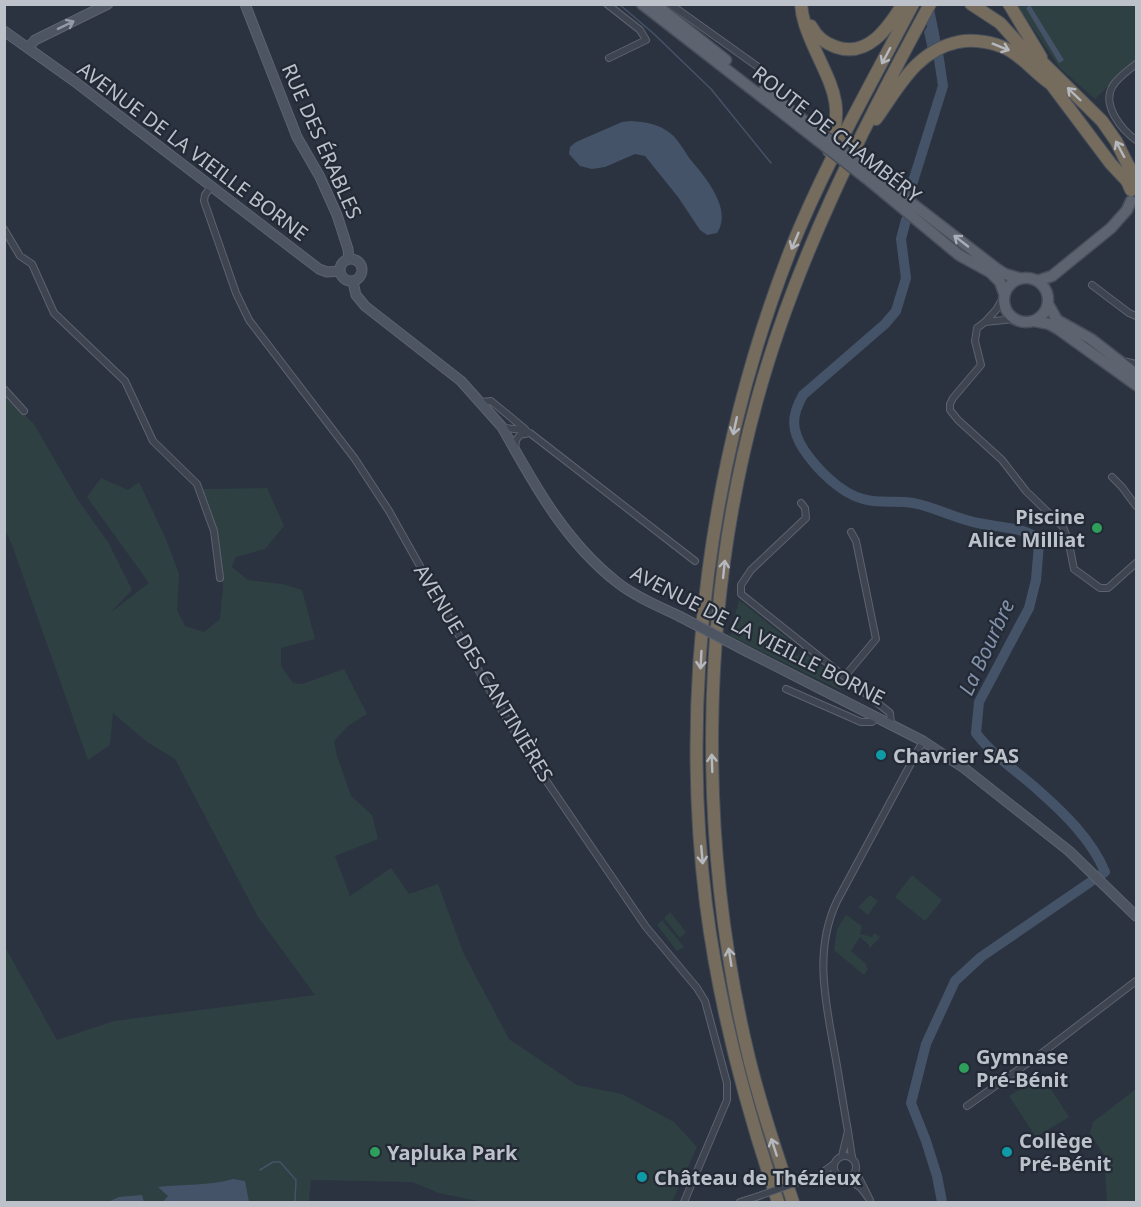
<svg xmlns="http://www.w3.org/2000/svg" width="1141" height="1207" font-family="'Noto Sans',sans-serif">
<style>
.green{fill:#2e4042}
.water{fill:#455368}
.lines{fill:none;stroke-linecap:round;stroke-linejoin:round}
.stream{stroke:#455368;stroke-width:1.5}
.river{stroke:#455368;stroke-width:10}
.street-casing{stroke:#5d636e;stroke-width:8}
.secondary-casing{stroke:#5d636e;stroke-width:11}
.primary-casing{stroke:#484e5a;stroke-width:13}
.highway-casing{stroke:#49505b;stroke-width:14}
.street{stroke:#3f4550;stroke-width:6}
.secondary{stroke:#4d5563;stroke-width:9}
.primary{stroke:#5d6470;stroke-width:10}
.highway{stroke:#756c5d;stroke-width:12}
.street-bridge-casing{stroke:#5d636e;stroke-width:8;stroke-linecap:butt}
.secondary-bridge-casing{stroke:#5d636e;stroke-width:11;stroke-linecap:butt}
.primary-bridge-casing{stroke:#484e5a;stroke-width:13;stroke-linecap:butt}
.street-bridge{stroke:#3f4550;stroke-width:6}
.secondary-bridge{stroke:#4d5563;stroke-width:9}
.primary-bridge{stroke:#5d6470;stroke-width:10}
.oneway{stroke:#959ba6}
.oneway2{stroke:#b5b8bf}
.oneway3{stroke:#a9aeb8}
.leisure-dot{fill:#2e9e5b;stroke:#232a36;stroke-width:2}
.culture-dot{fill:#0f9aa8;stroke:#232a36;stroke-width:2}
.labels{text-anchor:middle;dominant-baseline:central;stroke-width:4.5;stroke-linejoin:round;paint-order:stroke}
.street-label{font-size:20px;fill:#bcc1ca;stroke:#232a36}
.poi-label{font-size:20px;font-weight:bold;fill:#bcc1ca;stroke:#232a36;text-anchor:start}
.water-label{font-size:21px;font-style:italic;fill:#8191a9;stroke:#232a36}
</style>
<rect width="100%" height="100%" fill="#2b3340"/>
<!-- green -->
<path class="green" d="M1017,5H1136V60L1095,99L1060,68Z
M5,396L34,424L78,500L108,542L132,590L110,613L149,583L87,497L101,478L128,490L139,482L166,539L179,574L177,610L185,626L204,632L220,619L223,588L219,541L202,489L267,488L284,526L265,549L236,557L232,567L248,580L282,584L302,590L315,639L281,648V666L293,683L302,684L344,669L367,714L348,726L334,741L337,756L351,796L372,815L378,839L335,856L350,896L391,868L409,894L438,884L463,952L509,1039L577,1085L622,1094L674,1122L697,1147L672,1202L478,1201L439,1193L412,1182L311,1180L309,1202H5V947L57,1040L114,1021L315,995L258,917L175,759L147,742L113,713L110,745L88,760L12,545L5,530Z
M739,600L794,644L793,654L797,656L803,651L843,684L840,690L730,636Z
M912,875L942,900L925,921L895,897Z
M870,895L878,901L868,915L858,907Z
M670,912L686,932L680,938L664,918Z
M846,915L862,926L860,934L872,937L874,933L880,937L869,949V945L860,937L851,951L867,965L866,967L868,969L864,975L834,950L837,929Z
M662,920L684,947L677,951L657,925Z
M1042,1075L1069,1117L1036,1137L1009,1096Z
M1136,1089V1202H1107L1104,1155L1090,1133L1093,1122Z"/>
<!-- water -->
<path class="water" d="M1030,5L1064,60L1059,63L1026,8Z
M934,14L939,44L928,50L924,32Z
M631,121C645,122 659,124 670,133C679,140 684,151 690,159C705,177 733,209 717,233L707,235L700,230L678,197L645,156L635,154L605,167L592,169L580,166L569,154L570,147L576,142L622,122Z
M233,1179L245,1181L249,1202H163L168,1196L158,1187C183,1184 209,1186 233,1179Z
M142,1195L144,1202H108L119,1197Z"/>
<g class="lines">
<!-- stream -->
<path class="stream" d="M619,4L654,34L711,89L771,163
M260,1170L273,1162H280L296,1180L295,1202"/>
<!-- river -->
<path class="river" d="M910,191L943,86L939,59L928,4
M906,220L901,239L906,278L896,311L885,324L803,395C791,416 791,430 804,450C817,469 840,493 863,499C879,504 897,500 913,503C935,507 956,519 978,523C996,527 1021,527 1036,537L1039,544L1036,580L1029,608L979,702L976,733C993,756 1017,771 1038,790C1064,813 1092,840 1105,872L981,957L955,981L926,1044L911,1103L926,1141L937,1176L942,1202"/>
<defs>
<path id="street" d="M607,4L640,30L646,40L609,58
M670,4L761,69
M1136,64C1129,70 1117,78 1112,87C1102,106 1122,130 1136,140
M211,187L205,195L204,201L236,293L249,320L355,459L389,511L493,696L528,754L646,927L697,988L705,1001L727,1083V1100L684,1202
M4,229L20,256L32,264L54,313L125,381L153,441L197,484L214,531L220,578
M1092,285L1129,313L1136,316
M1003,298L996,310L985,322L1014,319
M985,322L977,328L975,341L981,365L953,398L950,404V410L958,420L1002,460L1026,491L1063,527L1068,539L1074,569L1100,588H1108L1136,563
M1123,361L1136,364
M4,389L24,411
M481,402L491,401L525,429
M502,427C513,430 520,428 530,433L695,561
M515,449L516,440L520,435L529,433
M1112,477L1122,487L1136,506
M801,503L805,508L806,518L751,570L741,585V594L890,713L891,724
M845,676L876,639L856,541L851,532
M786,689L861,722H872L877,717
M967,1106L1042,1053L1136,981
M848,1131C843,1104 839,1076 834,1049C825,1000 814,949 837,901L923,741
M834 1167a11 11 0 1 1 22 0a11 11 0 1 1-22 0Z
M842,1156L848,1131L852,1157
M834,1164L818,1176L837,1175
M847,1178L861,1188L870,1200L856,1172
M740,1202L756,1197"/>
<path id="secondary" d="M245,4L297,137L320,177L337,215L348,249L349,259
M4,31L74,81L319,269L327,272L340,271
M28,48L35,40L108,4
M340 270a11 11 0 1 1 22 0a11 11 0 1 1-22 0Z
M353,282L356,295L365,306L461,381L502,427C534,484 565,542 618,583C636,597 658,606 679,616
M748,652L923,741L964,768L1069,851L1136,916"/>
<path id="primary" d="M642,4L816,139
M655,4L726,60
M764,90L819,132
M870,171L997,269L1005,274L1019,278
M866,178L959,255L990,272L1000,282L1004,293
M1004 300a22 22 0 1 1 44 0a22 22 0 1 1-44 0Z
M1037,281L1052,276L1111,228L1127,210L1131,201
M1048,304L1057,320L1091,339L1136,374
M1034,321L1049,324L1058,329L1136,385"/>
<path id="highway" d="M801,4C802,19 807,31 813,45C832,88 845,103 829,151
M971,4L1000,23L1036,63
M1009,4L1041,57
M811,26C817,37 824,43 836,47C868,58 888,28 903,4
M1033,53L1102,121L1116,141L1128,165L1136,178
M1049,78L1051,84L1111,164L1127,181L1131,190
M876,119C899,87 916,51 958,42C974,39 993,42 1007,49C1024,58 1035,73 1051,84
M778,1202C745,1105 719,1006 706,904C679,687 711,454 790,251C824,166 870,86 913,4
M793,1202C777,1155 761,1107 749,1058C698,846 699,611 757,400C795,261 861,131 930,4"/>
</defs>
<!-- street casing -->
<use href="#street" class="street-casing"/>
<!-- secondary casing -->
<use href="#secondary" class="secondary-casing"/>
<!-- primary casing -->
<use href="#primary" class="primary-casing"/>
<!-- highway casing -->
<use href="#highway" class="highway-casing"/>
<!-- street -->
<use href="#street" class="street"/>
<!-- secondary -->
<use href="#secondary" class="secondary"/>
<!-- primary -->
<use href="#primary" class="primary"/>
<!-- highway -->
<use href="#highway" class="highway"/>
<defs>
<path id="street-bridge" d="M756,1197L804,1180"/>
<path id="secondary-bridge" d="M679,616L748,652"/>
<path id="primary-bridge" d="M819,132L870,171
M816,139L866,178"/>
</defs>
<!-- street-bridge casing -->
<use href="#street-bridge" class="street-bridge-casing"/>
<!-- secondary-bridge casing -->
<use href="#secondary-bridge" class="secondary-bridge-casing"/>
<!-- primary-bridge casing -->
<use href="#primary-bridge" class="primary-bridge-casing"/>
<!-- street-bridge -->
<use href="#street-bridge" class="street-bridge"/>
<!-- secondary-bridge -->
<use href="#secondary-bridge" class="secondary-bridge"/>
<!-- primary-bridge -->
<use href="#primary-bridge" class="primary-bridge"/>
</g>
<!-- one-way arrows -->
<defs><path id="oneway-shaft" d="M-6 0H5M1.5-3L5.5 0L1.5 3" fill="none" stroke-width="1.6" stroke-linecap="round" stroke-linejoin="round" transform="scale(1.5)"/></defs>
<use class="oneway" href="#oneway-shaft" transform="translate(66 25) rotate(-26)"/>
<g class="oneway2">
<use href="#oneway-shaft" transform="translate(1001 47) rotate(22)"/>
<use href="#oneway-shaft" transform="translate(886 56) rotate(118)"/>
<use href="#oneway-shaft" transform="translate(1074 94) rotate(-136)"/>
<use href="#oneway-shaft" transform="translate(1120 149) rotate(-118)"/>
<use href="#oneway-shaft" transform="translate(795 241) rotate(113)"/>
<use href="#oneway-shaft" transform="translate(735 426) rotate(102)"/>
<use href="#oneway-shaft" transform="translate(724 569) rotate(-84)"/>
<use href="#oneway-shaft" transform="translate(701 660) rotate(93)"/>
<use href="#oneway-shaft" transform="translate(712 763) rotate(-92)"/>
<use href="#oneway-shaft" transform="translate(702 855) rotate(85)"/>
<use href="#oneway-shaft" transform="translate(730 957) rotate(-99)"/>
<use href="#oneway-shaft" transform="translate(774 1147) rotate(-108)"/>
</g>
<use class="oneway3" href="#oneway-shaft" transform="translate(961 241) rotate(-142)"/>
<!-- markers -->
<g class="leisure-dot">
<circle cx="1097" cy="528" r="6"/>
<circle cx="964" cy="1068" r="6"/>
<circle cx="375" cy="1152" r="6"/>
</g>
<g class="culture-dot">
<circle cx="881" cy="755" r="6"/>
<circle cx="1007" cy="1152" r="6"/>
<circle cx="642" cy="1177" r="6"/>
</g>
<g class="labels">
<!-- street labels -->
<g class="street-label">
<text transform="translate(837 134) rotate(38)">ROUTE DE CHAMBÉRY</text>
<text transform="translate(322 141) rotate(66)">RUE DES ÉRABLES</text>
<text transform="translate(193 151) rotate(37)">AVENUE DE LA VIEILLE BORNE</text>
<text transform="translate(758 635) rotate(27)">AVENUE DE LA VIEILLE BORNE</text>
<text transform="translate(484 673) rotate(59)">AVENUE DES CANTINIÈRES</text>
</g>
<!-- poi labels -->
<g class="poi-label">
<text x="1085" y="516" text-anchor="end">Piscine<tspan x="1085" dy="23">Alice Milliat</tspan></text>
<text x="893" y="755">Chavrier SAS</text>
<text x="976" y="1056">Gymnase<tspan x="976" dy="23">Pré-Bénit</tspan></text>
<text x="1019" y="1140">Collège<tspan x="1019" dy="23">Pré-Bénit</tspan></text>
<text x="387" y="1152">Yapluka Park</text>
<text x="654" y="1177">Château de Thézieux</text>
</g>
<!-- water labels -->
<g class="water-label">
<text transform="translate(986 647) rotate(-65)">La Bourbre</text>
</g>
</g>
<!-- border -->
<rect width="1141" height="1207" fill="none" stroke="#bcc1ca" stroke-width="12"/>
</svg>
